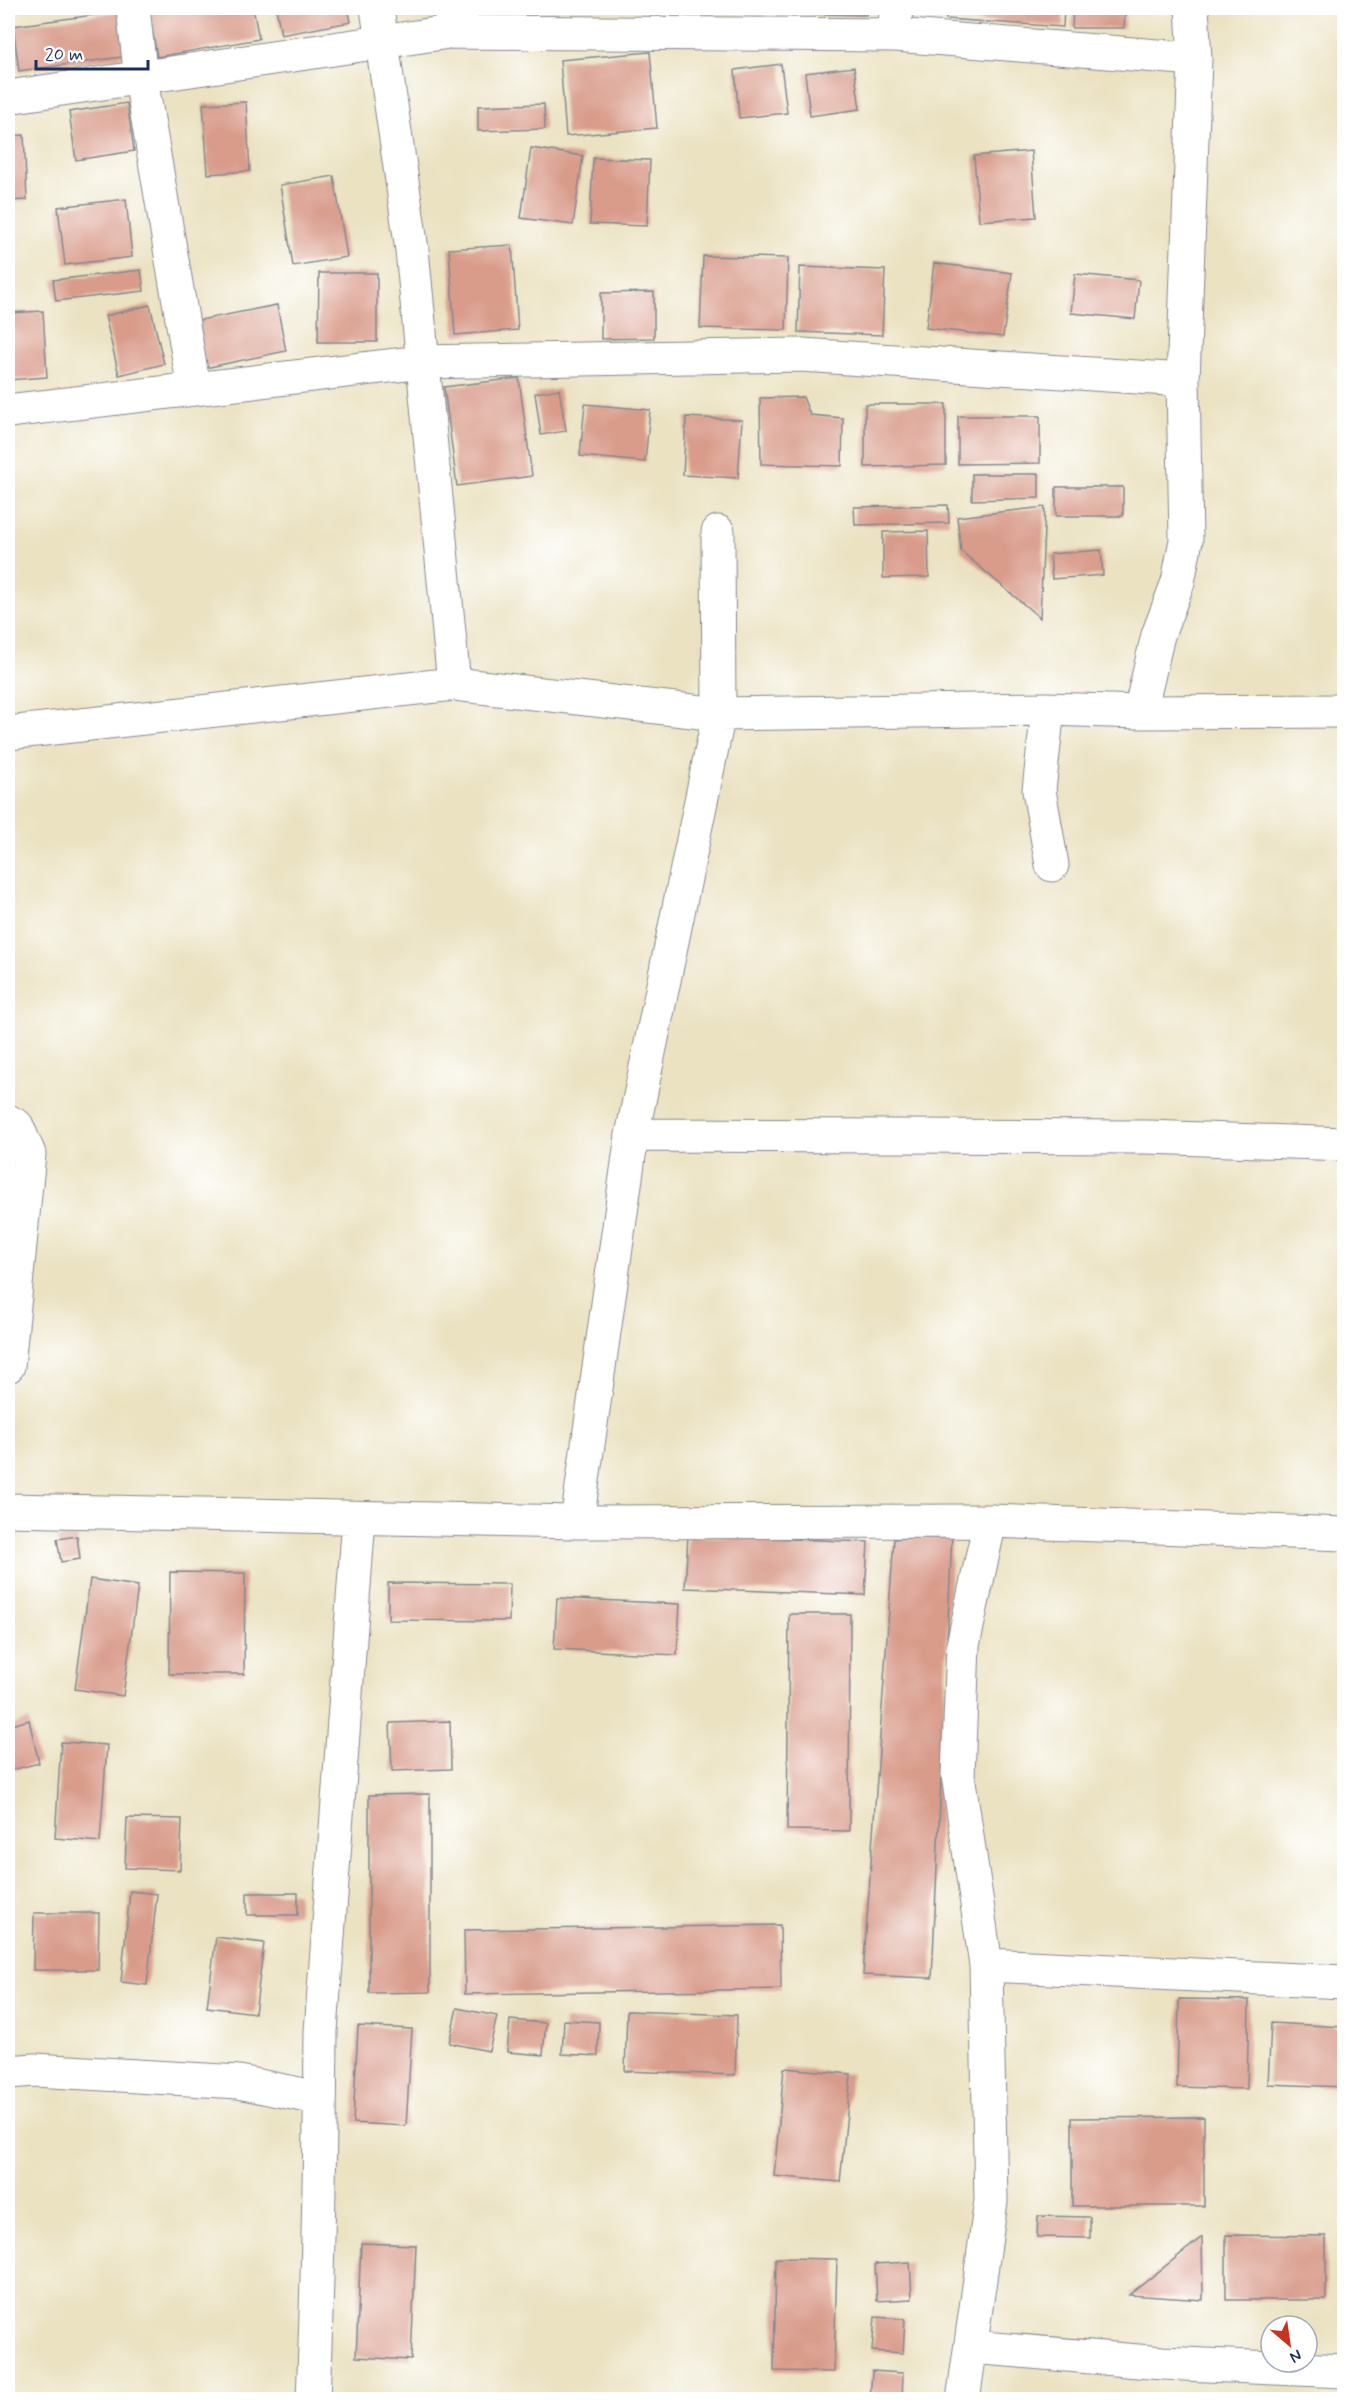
<svg xmlns="http://www.w3.org/2000/svg" width="1352" height="2407" font-family="Mynerve,sans-serif">
<style>
.building{fill:#d99c8b}
.lines{fill:none;stroke-linecap:round;stroke-linejoin:round}
.minor-casing{stroke:#838890;stroke-width:35}
.minor{stroke:#fff;stroke-width:33}
</style>
<rect width="100%" height="100%" fill="#fff"/>
<filter id="ink" filterUnits="userSpaceOnUse"><feTurbulence type="fractalNoise" baseFrequency=".0167" numOctaves="2"/><feDisplacementMap in="SourceGraphic" scale="12" xChannelSelector="R" yChannelSelector="G"/><feConvolveMatrix kernelMatrix="1 2 1 2 8 2 1 2 1" color-interpolation-filters="sRGB"/></filter>
<filter id="wash" filterUnits="userSpaceOnUse"><feTurbulence type="fractalNoise" baseFrequency=".008" numOctaves="4" result="noise"/><feDisplacementMap in="SourceGraphic" scale="24" xChannelSelector="R" yChannelSelector="G"/><feGaussianBlur stdDeviation="1.35" result="paint"/><feColorMatrix in="noise" values="0 0 0 0 0 0 0 0 0 0 0 0 0 0 0 0 0 1.4 0 .05"/><feComposite in="paint" operator="in"/></filter>
<g filter="url(#wash)">
<rect width="100%" height="100%" fill="#ebe2c1"/>
<g id="blocks">
<!-- building -->
<path class="building" d="M169,8H253L259,39L157,57L149,11Z
M276,8H348L351,22L281,35Z
M434,8H494V13H434Z
M755,8H795V10Z
M807,8H866V15L807,14Z
M947,8H1064L1063,27L946,19Z
M1073,8H1125L1124,28H1072Z
M123,11L129,56L19,71L13,26Z
M650,52L657,128L566,136L560,60Z
M781,64L787,113L739,118L735,70Z
M854,67L860,109L810,116L805,73Z
M246,102L250,171L208,174L203,104Z
M127,103L134,151L76,160L69,112Z
M544,104L545,129L478,131V106Z
M24,135L27,200L8,201V136Z
M531,148L583,156L573,225L521,218Z
M1031,151L1036,217L979,221L974,156Z
M593,158L650,160L647,226L590,224Z
M334,176L347,257L293,266L280,185Z
M126,199L132,257L65,265L58,207Z
M512,245L518,330L455,335L449,249Z
M703,256L788,258L786,330L700,328Z
M934,263L1012,273L1003,337L926,328Z
M800,267L885,270L882,335L798,332Z
M141,270L144,291L56,301L53,280Z
M319,273H377V342H318Z
M1075,274L1139,280L1135,319L1071,313Z
M654,292V338L601,339V293Z
M150,305L164,364L119,375L105,316Z
M277,305L286,351L205,368L195,321Z
M43,311L47,377L8,380V313Z
M519,378L532,476L457,486L444,387Z
M559,389L566,431L541,435L535,393Z
M803,397L810,415L843,418L842,466L761,464L760,398Z
M585,404L650,410L645,462L580,456Z
M865,404H946V465L865,467Z
M958,416H1040V463L958,464Z
M686,417L742,420L738,478L683,475Z
M972,474H1039V498L972,500Z
M1056,487H1123V516H1056Z
M948,505L949,523L855,525L854,507Z
M1045,507L1040,618L961,551L957,517Z
M928,531L929,577L883,578V532Z
M1101,550L1103,575L1052,579L1050,554Z
M952,1534L932,1978L863,1975L894,1539Z
M688,1535L868,1542L865,1595L685,1588Z
M77,1536L80,1559L61,1562L57,1539Z
M170,1572L245,1573L244,1674H169Z
M90,1579L138,1586L123,1696L75,1689Z
M388,1583L510,1584L509,1621L388,1620Z
M557,1598L680,1604L677,1655L554,1649Z
M789,1614H850L849,1831L787,1830Z
M29,1720L39,1763L8,1771V1726Z
M450,1721L451,1769L392,1771L390,1723Z
M61,1742L107,1745L100,1842L55,1838Z
M430,1794V1992L369,1993V1795Z
M127,1818L182,1819L180,1870L125,1868Z
M130,1891L157,1894L147,1985L121,1982Z
M247,1893H298V1915H247Z
M34,1913H99L98,1970H33Z
M780,1925L781,1989L465,1994L464,1930Z
M216,1937L264,1943L255,2013L207,2007Z
M1179,1999L1249,2000L1247,2089L1177,2087Z
M457,2008L497,2016L489,2051L449,2043Z
M627,2011L737,2015L735,2075L625,2071Z
M510,2020L546,2023L543,2055L507,2052Z
M564,2020L599,2022L598,2056L562,2054Z
M1271,2023L1344,2027V2087L1268,2084Z
M358,2026L412,2029L406,2126L353,2123Z
M784,2068L851,2074L840,2182L774,2176Z
M1204,2117V2206H1072V2118Z
M1038,2216L1090,2217V2238L1037,2237Z
M1226,2235L1326,2236V2300H1226Z
M1202,2237L1203,2300L1129,2295Z
M361,2243L416,2245L411,2360L356,2357Z
M776,2258L837,2259L834,2372L774,2371Z
M910,2262L912,2299L877,2301L875,2264Z
M875,2317L905,2319L903,2353L872,2351Z
M872,2371L903,2373L902,2400H870Z"/>
</g>
</g>
<g filter="url(#ink)">
<use href="#blocks" fill-opacity="0" stroke="#838890" stroke-width="1.5"/>
<g class="lines">
<defs>
<path id="minor" d="M133,8L141,79L194,389
M377,8L412,250L454,684
M895,35L896,8
M8,97L449,32L895,35L1195,59
M8,411L422,362L802,355L1183,380
M1048,709L1039,790L1052,865
M1140,712L1158,635L1178,582L1186,540L1183,380L1195,59L1192,8
M8,733L454,684L719,714L1048,709L1140,712L1344,711
M8,1121L17,1126L29,1154L8,1366
M632,1135L1148,1137L1344,1144
M8,1510L577,1522L990,1521L1344,1534
M577,1522L632,1135L719,714L718,532
M986,1965L1344,1982
M8,2072L35,2070L239,2082L318,2098
M971,2347L1162,2363L1344,2371
M313,2400C318,2277 320,2154 321,2031L359,1518
M963,2400L991,2201L986,1965L958,1775L963,1645L990,1521"/>
</defs>
<!-- minor casing -->
<use href="#minor" class="minor-casing"/>
<!-- minor -->
<use href="#minor" class="minor"/>
</g>
</g>
<!-- margin -->
<rect width="1352" height="2407" fill="none" stroke="#fff" stroke-width="30"/>
<!-- north arrow -->
<g transform="translate(1289 2344) rotate(151)"><circle r="28" fill="#ffffff" stroke="#a4acbf" stroke-width="1.5"/>
<path d="M0-4.5L10 22L0 15L-10 22Z" fill="#c8321e"/>
<text y="-9" font-size="16" font-weight="bold" text-anchor="middle" fill="#1b2f5e">N</text>
</g>
<!-- scale -->
<path d="M36 60v9h112v-9" fill="none" stroke="#1b2f5e" stroke-width="3"/>
<text x="45" y="60" font-size="18" fill="#1b2f5e" stroke="#ffffff" stroke-width="4.5" paint-order="stroke">20 m</text>
</svg>
